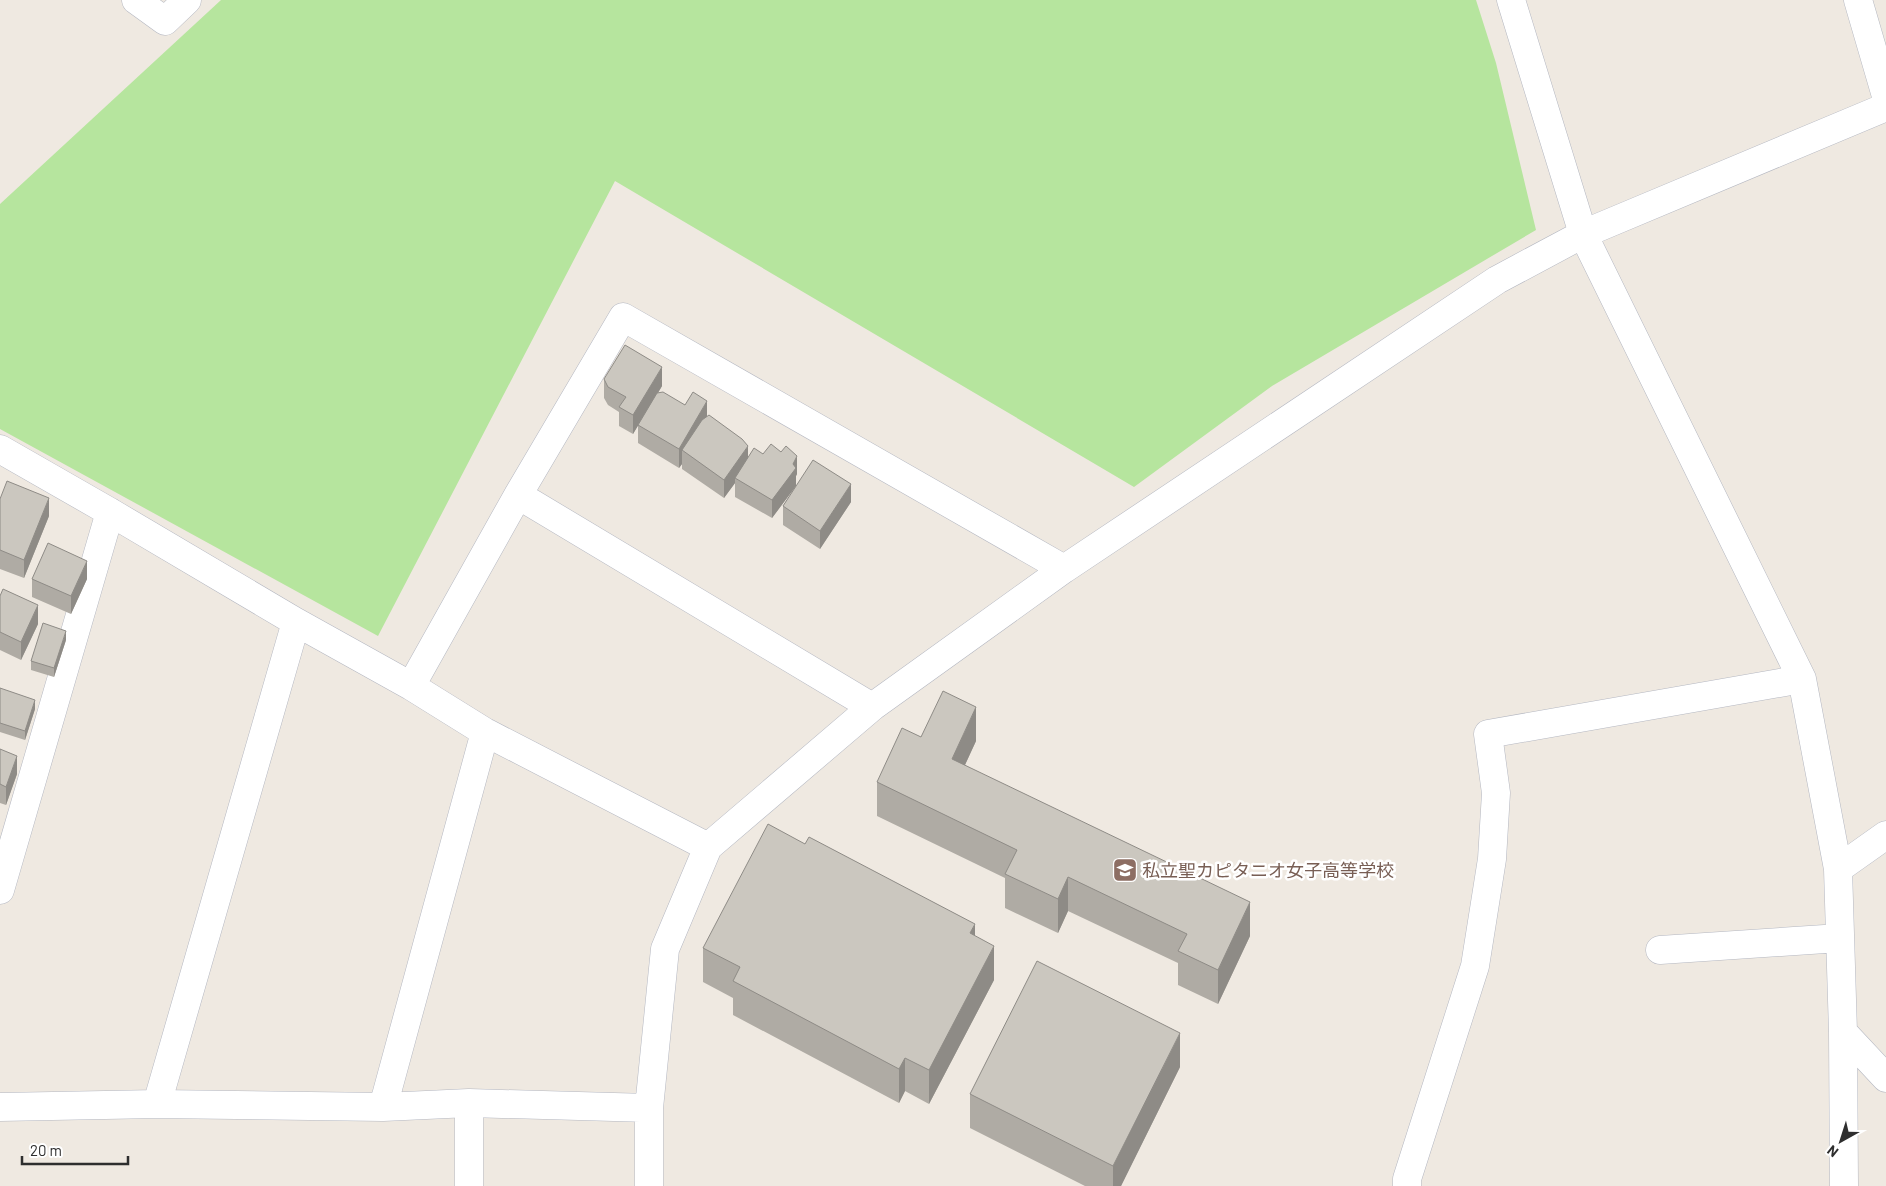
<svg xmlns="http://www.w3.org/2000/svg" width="1886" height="1186" font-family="Barlow,'Noto Sans JP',sans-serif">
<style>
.green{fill:#b6e59e}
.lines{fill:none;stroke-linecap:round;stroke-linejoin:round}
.minor-casing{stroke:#b4b7c1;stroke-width:29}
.minor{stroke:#fff;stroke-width:28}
.wall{fill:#afaba4}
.shaded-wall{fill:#8e8b86}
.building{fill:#cbc7bf;stroke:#8e8b86}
.labels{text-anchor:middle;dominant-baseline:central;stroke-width:5;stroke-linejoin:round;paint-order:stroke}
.education-label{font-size:18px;fill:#785e54;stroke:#fff;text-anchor:start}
</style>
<rect width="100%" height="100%" fill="#efe9e1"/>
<!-- green -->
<path class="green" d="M221,0H1476L1496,63L1536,230L1272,386L1134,487L615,181L378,636L0,429V204Z"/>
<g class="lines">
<defs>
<path id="minor" d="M136,0L165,21L187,0
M1858,0L1886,96
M0,449L110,512L296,622L411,686L485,732L708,847
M518,495L872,707
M411,686L518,495L623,317L1064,569
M1838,869L1886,835
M0,890L110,512
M1660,950L1840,938
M1843,1032L1886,1078
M157,1104L296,622
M0,1107L157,1104L383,1107L469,1103L649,1108
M383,1107L485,732
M469,1186V1103
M649,1186V1108L665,949L708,847L872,707L1064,569L1497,280L1583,234L1511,0
M1407,1186V1179L1475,966L1492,859L1496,793L1488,734L1802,679
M1844,1186L1843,1032L1838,869L1802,679L1583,234L1886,107"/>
</defs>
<!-- minor casing -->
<use href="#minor" class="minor-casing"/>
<!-- minor -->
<use href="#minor" class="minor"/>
</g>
<!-- wall -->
<path class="wall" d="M604,379L662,386L658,393L685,405L707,416L748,458L797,474L796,476V486L851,502L820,549L783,525V506L795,487L772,518L735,497V483L724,498L682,469V464L679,468L638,443V425L645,413L633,434L619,426V412L608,405L604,398Z
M0,499L49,516L24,578L0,569Z
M32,579H87L71,614L32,597Z
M0,596L38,624L21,660L0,650Z
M66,640L54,677L31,670V661Z
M0,688L35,709L25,740L0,732Z
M921,737L976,741L965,765L1250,936L1218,1004L1178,985V963L1068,911L1058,933L1005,908V878L877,816V782Z
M0,749L17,774L6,805L0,803Z
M975,936L994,980L929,1104L905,1091L899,1103L733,1015V998L703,982V948Z
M1180,1067L1121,1186H1085L970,1128V1094Z"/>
<!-- shaded-wall -->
<path class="shaded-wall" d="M662,367V386L633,434V415Z
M707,401V419L682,450V464L679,468V449Z
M748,446V464L735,478V483L724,498V480Z
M797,456V474L796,476V486L772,518V500Z
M851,484V502L820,549V531Z
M49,498V516L24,578V560Z
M87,561V579L71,614V596Z
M38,605V624L21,660V642Z
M66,631V640L54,677V668Z
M35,700V709L25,740V731Z
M976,707V741L952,793V759Z
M17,756V774L6,805V787Z
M1068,877V911L1058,933V899Z
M1250,902V936L1218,1004V970Z
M975,924V958L970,933Z
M994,946V980L929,1104V1070Z
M1180,1033V1067L1121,1186H1113V1166Z
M905,1058V1091L899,1103V1069Z"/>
<!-- building -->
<path class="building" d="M625,345L662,367L633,415L619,407L626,397L608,387L604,379Z
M663,392L685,405L693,392L707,401L679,449L638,425L657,393Z
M709,415L742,439L748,446L724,480L682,450L702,420Z
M771,444L781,452L786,446L797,456L793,464L796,468L772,500L735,478L754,448L763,454Z
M813,460L851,484L820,531L783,506Z
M7,481L49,498L24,560L0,550V499Z
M48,543L87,561L71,596L32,579Z
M3,589L38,605L21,642L0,632V596Z
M43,623L66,631L54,668L31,661Z
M0,688L35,700L25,731L0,723Z
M943,691L976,707L952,759L1250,902L1218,970L1178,951L1187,934L1068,877L1058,899L1005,874L1017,850L877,782L902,728L921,737Z
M0,749L17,756L6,787L0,784Z
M768,824L805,844L809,837L975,924L970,933L994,946L929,1070L905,1058L899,1069L733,981L740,967L703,948Z
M1037,961L1180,1033L1113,1166L970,1094Z"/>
<!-- icons -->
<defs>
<symbol id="school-square" viewBox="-11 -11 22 22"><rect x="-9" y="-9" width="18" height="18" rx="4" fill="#8d6e63" stroke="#fff"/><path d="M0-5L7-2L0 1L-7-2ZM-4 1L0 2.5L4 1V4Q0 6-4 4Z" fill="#fff"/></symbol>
</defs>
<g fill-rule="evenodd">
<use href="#school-square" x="1111" y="856" width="28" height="28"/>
</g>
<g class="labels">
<!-- education labels -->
<g class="education-label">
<text x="1142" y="870">私立聖カピタニオ女子高等学校</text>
</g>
</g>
<!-- north arrow -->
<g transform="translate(1841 1141) rotate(219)" stroke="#ffffff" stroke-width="4" paint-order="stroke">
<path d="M0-4L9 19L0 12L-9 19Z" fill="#2e2e2e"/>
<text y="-8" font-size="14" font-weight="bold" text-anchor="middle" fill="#2e2e2e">N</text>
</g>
<!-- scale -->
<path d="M22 1156v8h106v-8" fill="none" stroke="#2e2e2e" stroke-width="2.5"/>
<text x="30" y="1156" font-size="15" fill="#2e2e2e" stroke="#ffffff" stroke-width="4" paint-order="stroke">20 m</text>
</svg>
